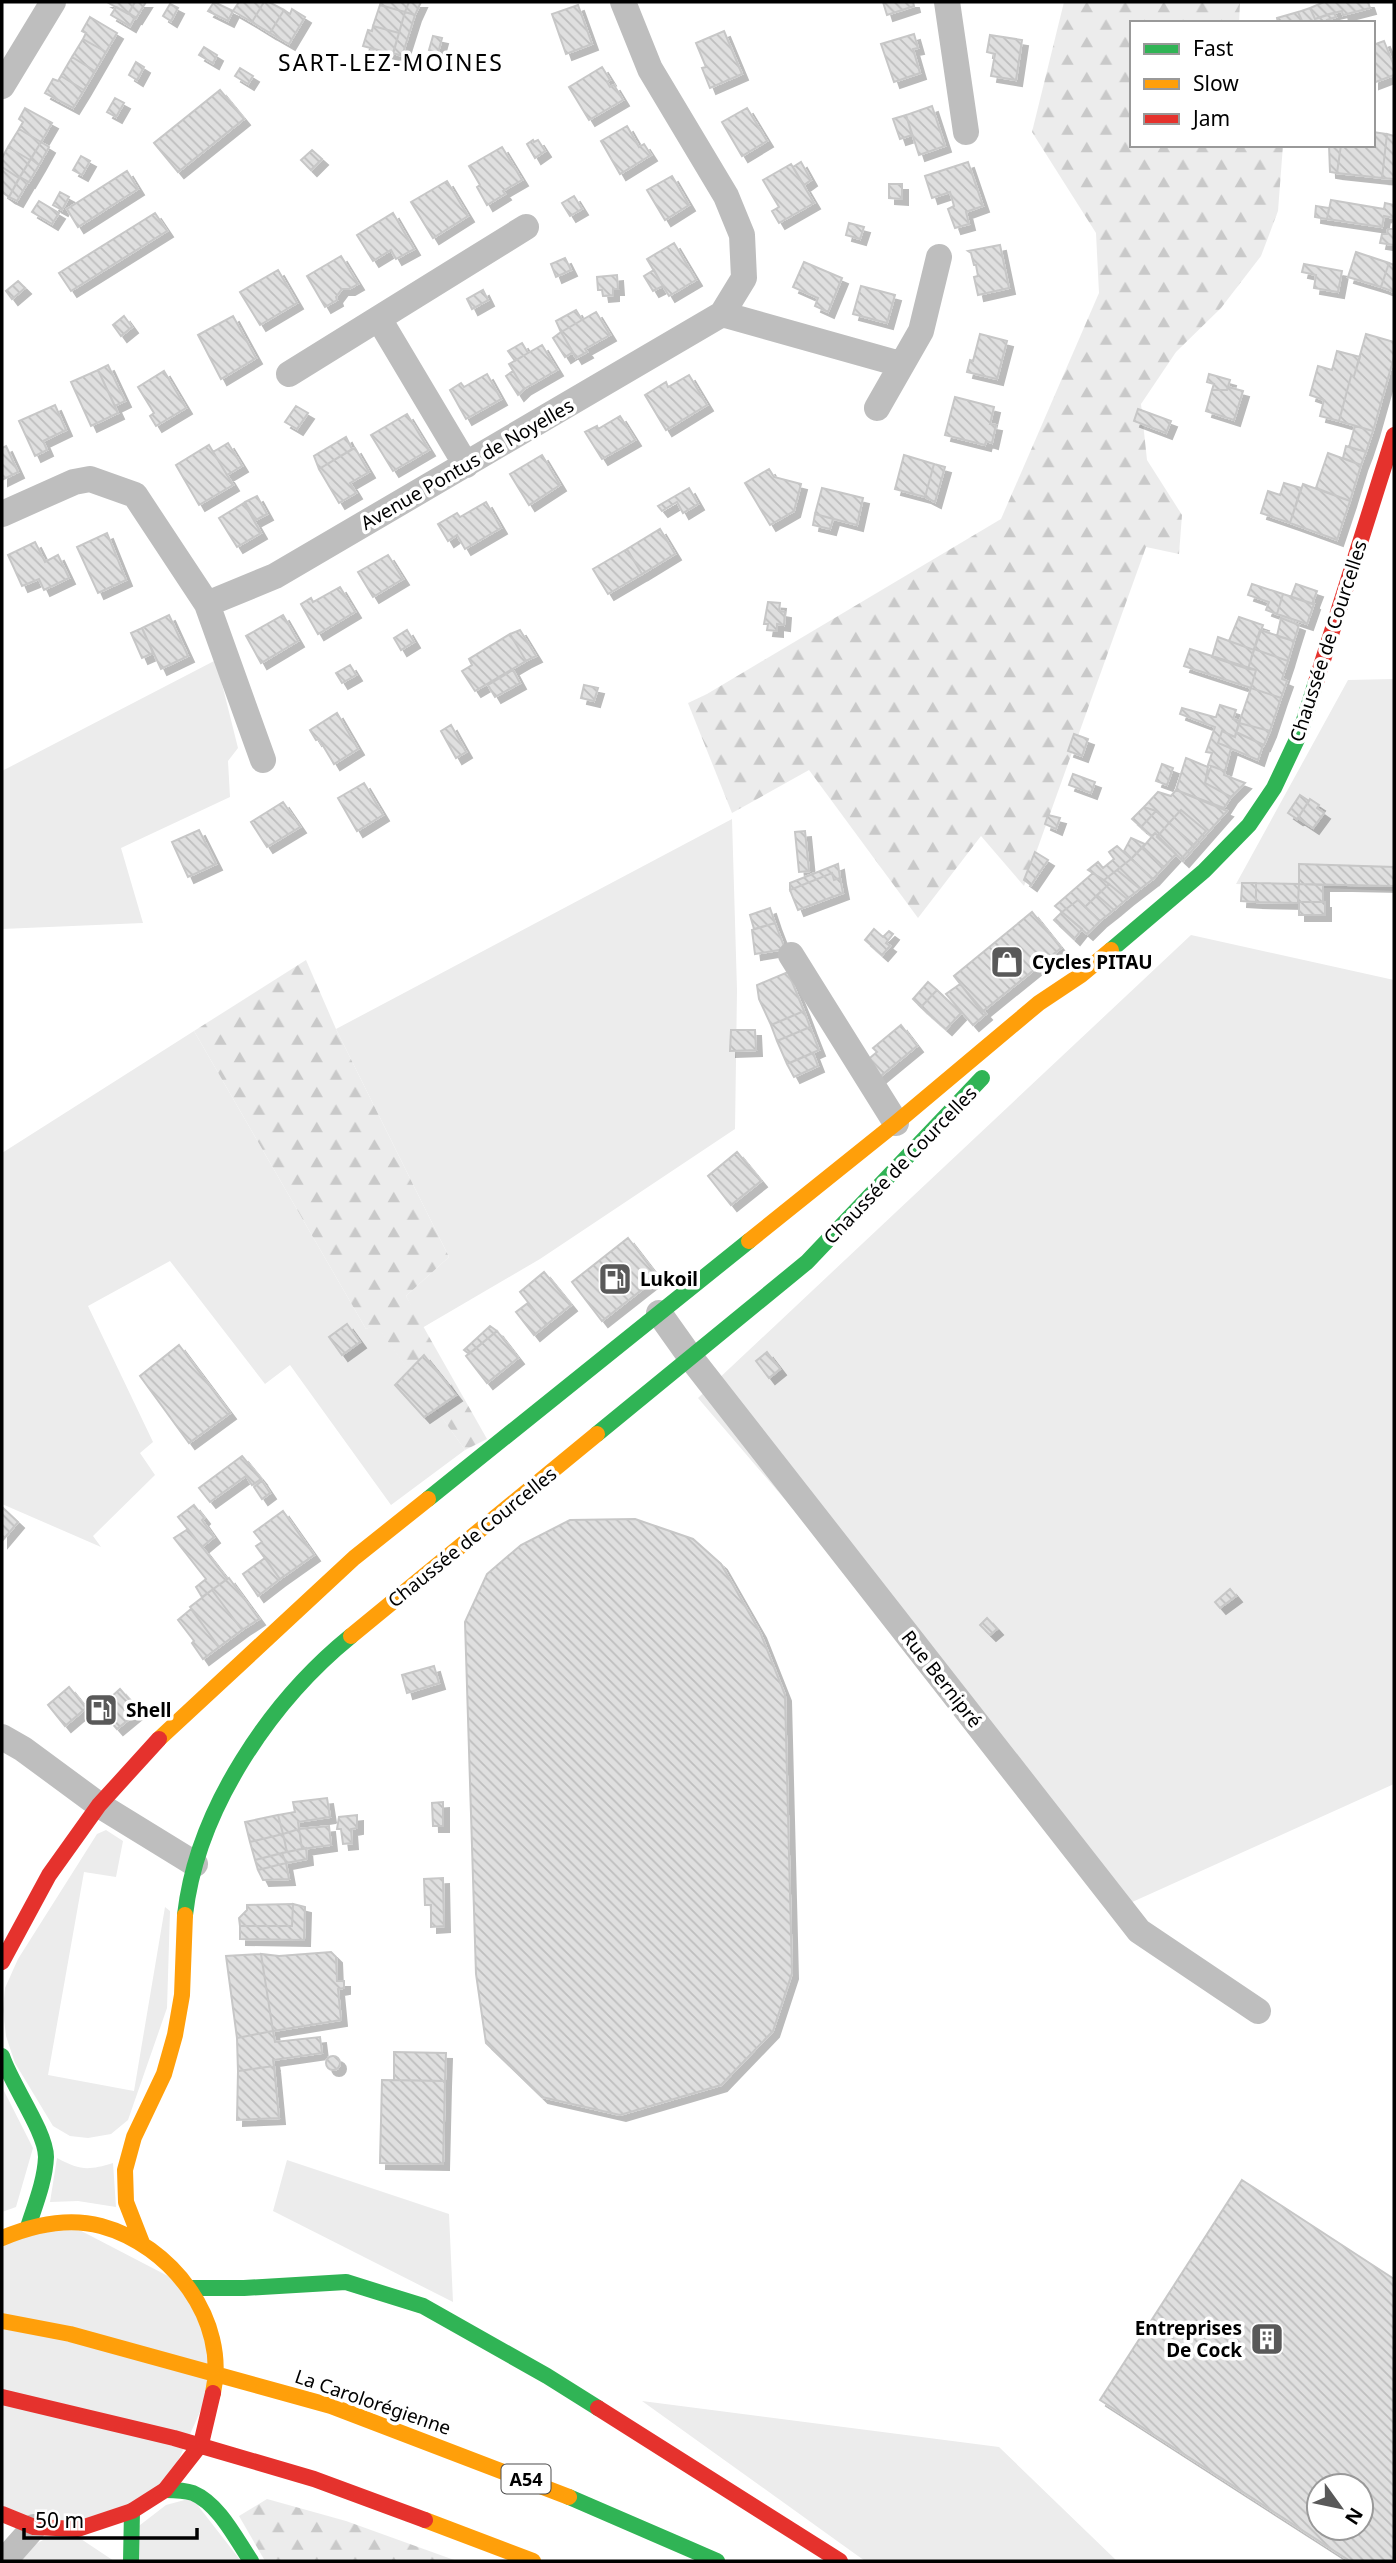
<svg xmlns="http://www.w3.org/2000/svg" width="1396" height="2563" font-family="'Noto Sans',sans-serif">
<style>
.grass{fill:#ececec}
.forest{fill:url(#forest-firs)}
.building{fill:url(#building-back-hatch);stroke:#c7c7c7;stroke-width:2;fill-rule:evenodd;filter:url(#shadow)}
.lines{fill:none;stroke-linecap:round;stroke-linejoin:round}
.street{stroke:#bebebe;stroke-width:26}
.fast{stroke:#30b455;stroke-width:16}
.slow{stroke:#ff9f0a;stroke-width:16}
.jam{stroke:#e5322d;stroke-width:16}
.labels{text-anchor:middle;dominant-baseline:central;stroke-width:7;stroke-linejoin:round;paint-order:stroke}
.shield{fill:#fff;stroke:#4c4c4c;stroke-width:2}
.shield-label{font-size:18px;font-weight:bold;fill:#000}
.street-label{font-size:19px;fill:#000;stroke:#fff}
.poi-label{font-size:19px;font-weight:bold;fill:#000;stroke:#fff;text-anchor:start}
.quarter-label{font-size:23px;letter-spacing:2px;fill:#000;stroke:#fff}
</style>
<defs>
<pattern id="forest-firs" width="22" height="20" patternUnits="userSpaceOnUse" patternTransform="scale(1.75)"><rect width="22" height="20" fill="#ececec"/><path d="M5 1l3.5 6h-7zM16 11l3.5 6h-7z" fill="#c9c9c9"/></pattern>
<pattern id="building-back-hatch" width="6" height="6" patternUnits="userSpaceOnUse" patternTransform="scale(1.75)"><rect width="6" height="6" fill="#dfdfdf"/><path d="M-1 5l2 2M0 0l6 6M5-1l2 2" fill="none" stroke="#bebebe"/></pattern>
<filter id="shadow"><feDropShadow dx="6" dy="6" stdDeviation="0" flood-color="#0004"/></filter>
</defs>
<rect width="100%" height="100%" fill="#fff"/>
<!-- grass -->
<path class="grass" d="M216,660L238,748L228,761L230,797L121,848L143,923L2,929V771Z
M1394,679V891L1236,884L1348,680Z
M732,819L737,990L735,1129L540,1259L422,1328L406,1296L449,1257L336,1029Z
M1191,935L1394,980V1784L1130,1903L698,1398Z
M194,1031L366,1329L376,1324L465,1450L391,1505L290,1365L265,1384L170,1261L88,1306L153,1442L140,1453L155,1475L93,1536L101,1547L2,1504V1153Z
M106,1830L123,1841L116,1877L84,1872L48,2075L134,2091L165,1907L170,1911L167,2008L128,2120L111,2134L88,2138L70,2136L53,2126L15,2063L6,2036L3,2010L5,1988L18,1959L97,1834Z
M2,2087L33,2148L16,2207L2,2212Z
M57,2158C80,2170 87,2171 113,2163L116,2207L78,2201L50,2202Z
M287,2160L449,2214L453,2302L273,2211Z
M64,2222L191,2288L217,2374L165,2490L66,2529L114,2561H5L63,2529L2,2514V2238Z
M642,2401L999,2447L1117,2561H865Z
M192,2498L241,2561H133L131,2532L166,2505Z"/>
<!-- forest -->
<path class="forest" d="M1064,2H1240L1239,23H1132V145H1283L1278,211L1261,256L1221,308L1176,352L1141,404L1147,460L1182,515L1179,554L1146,547L1024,886L981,836L918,918L809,770L732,813L688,703L707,694L1001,519L1099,293L1096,233L1032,132Z
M306,960L336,1029L449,1257L406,1296L487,1439L465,1450L376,1325L366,1329L194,1031Z
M267,2499L346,2521L457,2561H265L239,2516Z"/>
<!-- building -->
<path class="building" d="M107,2H135L128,14Z
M135,2H146L136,18L129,13Z
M214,2L233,11L228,21L208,11Z
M239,2H264L252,22L233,11Z
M264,2H269L284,10L270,33L252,22Z
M381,2H409L405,12L380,5Z
M409,2H421L415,15L405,12Z
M883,2H913L914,6L887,15Z
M1324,2H1368L1370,8L1343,15L1342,11L1329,14L1315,19L1310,8Z
M170,4L178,8L171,21L163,16Z
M380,5L405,12L399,33L373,26Z
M578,5L592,44L566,54L552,14Z
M116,7L135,17L130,26L111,15Z
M1310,8L1315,19L1334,13L1336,17L1327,20L1328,23H1303L1298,12Z
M292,9L305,17L289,44L270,33L284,10L290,14Z
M405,12L415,15L402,56L393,53Z
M1298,12L1303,23H1278L1277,18Z
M90,17L117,33L106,52L83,39L86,33L82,31Z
M373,26L399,33L393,54L363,46L368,30L372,31Z
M724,31L742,74L710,88L702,68L706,67L696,43Z
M914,34L918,48L913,49L920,73L894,82L881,44Z
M990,35L1022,40L1016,80L991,76L995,54L987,52Z
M433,36L442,38L438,53L429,50Z
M83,39L106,52L95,71L72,57Z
M1384,41L1394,66V75L1373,83V45Z
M204,47L217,55L213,63L199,55Z
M72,57L95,71L84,90L61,76Z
M136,62L144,67L137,80L129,75Z
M602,67L610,80L607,82L610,87L614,85L623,100L589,120L569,87Z
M240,68L253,76L248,84L235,76Z
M61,76L84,90L73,108L45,93L53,79L58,81Z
M220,90L244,119L178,172L154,143Z
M115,98L124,103L116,117L107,112Z
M932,106L945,146L919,155L906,115Z
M25,108L52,123L41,142L19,129L23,122L19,119Z
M747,108L767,141L742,156L722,122Z
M906,115L912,135L900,139L893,119Z
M627,126L639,147L644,144L651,155L620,174L601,141Z
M19,129L41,142L30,160L8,147Z
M1373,132L1387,134L1382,178L1337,173L1341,145H1373Z
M1387,134L1394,136V179L1382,178Z
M533,140L534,142L538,140L545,151L535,158L527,144Z
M41,142L49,147L39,165L31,159Z
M1329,145H1341L1337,173L1330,172Z
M8,147L30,160L19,178L2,167V158Z
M502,147L522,180L503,191L505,194L487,205L477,187L480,185L469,166Z
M312,150L322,159L311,170L301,160Z
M81,156L90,161L82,175L73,170Z
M31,159L39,165L29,182L20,177Z
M801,162L811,180L804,185L793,167Z
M968,162L983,206L966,212L969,224L955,228L948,209L954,206L950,192L932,198L925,176Z
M791,164L814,203L779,223L772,211L779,207L763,180Z
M2,167L19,178L9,197L2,192Z
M127,171L138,189L78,227L67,209Z
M672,176L689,205L665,220L647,190Z
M20,177L28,182L17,201L9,197Z
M447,181L468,216L433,238L411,202Z
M889,184H902V199L889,198Z
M60,192L69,197L62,210L53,205Z
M574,196L582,209L570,216L562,203Z
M1331,200L1384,209L1385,203L1394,205V218L1384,216L1382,227L1327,219Z
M39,201L59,213L52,224L32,212Z
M1316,206L1329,208L1327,219L1315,217Z
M155,213L167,231L71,291L59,273Z
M393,213L414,249L396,259L391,250L373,261L357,235Z
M1394,222V245L1380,243L1382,234H1387L1388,229H1393Z
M849,223L864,227L860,239L846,235Z
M674,243L696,280L669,296L647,259Z
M1000,245L1009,288L978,295L974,277L978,276L976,265H974L971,253L968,251Z
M1356,252L1389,263L1381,287L1348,277Z
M341,256L358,284L349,289H342L336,297L337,300L325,307L307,276Z
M565,258L571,270L556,277L551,264Z
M804,262L842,278L828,312L815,306L818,298L793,287Z
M1389,263L1394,265V292L1381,287Z
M1304,264L1342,271L1338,292L1314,288L1316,275L1302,272Z
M278,270L297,303L260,325L240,292Z
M654,270L663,286L653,291L644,276Z
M617,275L618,289H613V295L603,296L602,290H598L597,277Z
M18,281L25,288L12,299L6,291Z
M861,286L895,295L887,323L853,314Z
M483,290L488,300L472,309L467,299Z
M576,310L582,320L561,332L556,321Z
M596,312L610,335L585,349L587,352L576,358L561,332Z
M124,316L132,327L121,336L113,325Z
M233,316L256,358L221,379L198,335Z
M561,332L573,352L565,357L553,338Z
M980,334L1007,341L997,379L967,372L970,360L973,361Z
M1366,334L1394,342V357L1373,431L1339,421L1351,376H1354Z
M522,343L528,353L515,361L508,351Z
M542,345L557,370L524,389L509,364Z
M1337,351L1360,357L1354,376H1351L1339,421L1320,416L1324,400L1310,395L1318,366L1332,370Z
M108,365L125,401L115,406L98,370Z
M98,370L118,413L91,426L71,382Z
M164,371L186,408L156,426L150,416L154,413L138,387Z
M513,371L524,389L518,395L506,376Z
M487,374L501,399L466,419L450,390L461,383L464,387Z
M1209,374L1230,380L1227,390H1212L1214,384L1207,382Z
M689,375L707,405L666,430L645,395L666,382L668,387Z
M1228,387L1243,391L1234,420L1206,411L1212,390H1227Z
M955,397L994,407L990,424L996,425L992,443L986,441L985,445L945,435Z
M55,405L66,430L43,441L47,450L35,456L19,421Z
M296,406L308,413L297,429L285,422Z
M1138,409L1171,421L1166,433L1134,421Z
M407,414L429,450L393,471L371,435Z
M620,416L635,440L602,459L585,432L597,426L598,429Z
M1355,426L1373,431L1366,452L1349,447Z
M346,437L352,449L319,469L314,456Z
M228,443L242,466L227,475L213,452Z
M209,445L233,485L199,505L176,465Z
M6,446L18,472L2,480V448Z
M1346,446L1366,452L1361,465L1343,458Z
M355,448L369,472L350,483L356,493L339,503L319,469Z
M1328,453L1361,465L1350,501L1316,488Z
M542,455L560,485L529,505L510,474Z
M904,455L934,464L925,497L895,489Z
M934,464L945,467L935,502L925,497Z
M769,469L774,477L801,484L794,511L770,525L745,483Z
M1284,483L1301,488L1290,523L1261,513L1268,491L1280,495Z
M1303,484L1350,501L1337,540L1290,523Z
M689,488L698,504L683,513L677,502L662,511L658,506Z
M822,488L863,498L857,525L815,514Z
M257,496L267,514L256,520L245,502Z
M486,502L501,528L465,549L457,535L448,541L438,524L457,513L460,517Z
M244,503L261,533L237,547L219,518Z
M815,514L833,519L830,529L813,525Z
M660,529L675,554L642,574L627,549Z
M107,533L126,580L98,593L77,547Z
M35,542L45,562L58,555L69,578L44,590L39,579L22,586L8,555Z
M627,549L642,574L608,594L593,569Z
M388,555L403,579L373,597L358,572Z
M1252,584L1283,594L1277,614L1266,610L1269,602L1248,595Z
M1296,584L1317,591L1312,604L1291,597Z
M340,587L355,612L318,634L301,604L311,598L313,602Z
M1283,594L1314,604L1307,624L1277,614Z
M768,602L780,603L779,611L785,612L784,625L777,624V631L767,630L768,624H764Z
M169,615L188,656L161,669L142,628Z
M283,615L298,641L261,663L246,636Z
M1239,617L1263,625L1254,650L1229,641Z
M1281,618L1299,625L1294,641L1277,636Z
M142,628L153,653L142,658L131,633Z
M407,630L414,642L401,650L394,638Z
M520,630L536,656L526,661L510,634Z
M1260,630L1294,641L1288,661L1254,649Z
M510,634L526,661L475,691L462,671L472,665L469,659Z
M1218,637L1254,650L1248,669L1212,657Z
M1190,649L1256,670L1251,688L1184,666Z
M1254,649L1288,661L1282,679L1287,681L1281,698L1251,688L1256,670L1248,669Z
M350,665L356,675L342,683L336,673Z
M513,670L520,683L495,697L488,685Z
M584,685L598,688L594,701L581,698Z
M1251,688L1281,698L1270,731L1239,723Z
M1220,705L1236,710L1233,719L1240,721L1235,737L1222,731L1218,743L1231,748L1225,771L1208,765L1212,753L1206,752L1215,727L1180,714L1182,708L1214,717H1216Z
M337,713L358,749L334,764L319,739L316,740L310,730Z
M1239,723L1270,731L1264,745L1236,732Z
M451,725L466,752L456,758L441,731Z
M1222,731L1235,737L1236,732L1263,745L1258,760L1218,743Z
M1074,734L1088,739L1082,756L1068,751Z
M1186,758L1208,767L1205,783L1231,797L1224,808L1176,790Z
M1162,764L1173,768L1167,785L1156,781Z
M1211,766L1225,771L1224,775L1245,783L1231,797L1205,783Z
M1073,774L1095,782L1091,793L1069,785Z
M364,783L383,815L357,831L338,798Z
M1176,790L1227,811L1183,861L1181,859L1206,831L1181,810L1169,823L1156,811L1144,807L1158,792L1171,796Z
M1300,795L1309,801L1297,819L1288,813Z
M1310,799L1319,805L1317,808L1324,813L1313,828L1298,818Z
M283,802L300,827L267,847L251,822Z
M1144,807L1156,811L1141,827L1132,819Z
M1181,810L1206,831L1194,845L1169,823Z
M1156,811L1169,823L1158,836L1155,833L1152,836L1141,827Z
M1048,815L1060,818L1056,829L1045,824Z
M1169,823L1194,845L1181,859L1157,837Z
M199,830L216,864L188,877L172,842Z
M805,831L809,871L799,872L795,832Z
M1155,833L1176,854L1164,867L1143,847Z
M1131,838L1145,844L1131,859L1124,851Z
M1117,846L1131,859L1104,880L1088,870L1098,862L1103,868L1114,859L1109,852Z
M1143,847L1164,867L1153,879L1131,859Z
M1035,852L1048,860L1031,885L1024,880Z
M1131,859L1153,879L1140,889L1117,870Z
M838,864L840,878L834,880L832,873L790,890V883Z
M1299,864L1394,867V886L1299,884Z
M1117,870L1140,889L1127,899L1104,880Z
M832,873L834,880L840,878L843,893L798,910L790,890Z
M1093,873L1109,884L1085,907L1078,900L1062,912L1055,906Z
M1242,883H1256V902L1241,901Z
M1256,883L1299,884L1298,903L1256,902Z
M1109,884L1127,899L1114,910L1097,895Z
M1299,884L1323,885V902H1298Z
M1097,895L1114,910L1100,921L1085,907Z
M1078,900L1100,921L1087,934L1062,912Z
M1299,902H1325V915H1299Z
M770,908L775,923L754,929L750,915Z
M1032,912L1061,948L982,1012L954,976Z
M1062,912L1082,929L1074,939L1054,920Z
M775,923L785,949L755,954L752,930Z
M874,929L883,937L889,931L893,934L886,943L890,946L882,955L865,940Z
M788,972L804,1011L771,1025L759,999L757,985Z
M928,982L937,990L921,1007L913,999Z
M960,984L986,1014L973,1025L946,994Z
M937,990L961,1013L946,1029L921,1007Z
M804,1011L810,1027L777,1041L771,1025Z
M901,1025L917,1046L877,1079L864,1063L877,1052L873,1048Z
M810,1027L819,1050L787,1064L777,1041Z
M731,1030H755L756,1050L730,1051Z
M813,1053L818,1066L794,1077L787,1064Z
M737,1152L761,1181L731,1205L708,1176Z
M628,1238L658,1277L602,1321L572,1282Z
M544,1272L571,1305L546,1325L520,1292Z
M528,1303L546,1325L534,1335L516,1312Z
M347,1324L360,1342L342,1355L329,1337Z
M490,1326L497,1331L469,1354L464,1350Z
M497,1331L518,1358L487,1383L466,1356Z
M179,1345L230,1413L189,1443L140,1376Z
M767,1352L780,1369L769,1378L756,1361Z
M424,1355L456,1395L424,1417L395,1385Z
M242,1456L261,1479L252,1485L246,1476L210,1502L199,1488Z
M262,1481L270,1493L262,1499L254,1487Z
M194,1505L204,1518L202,1520L214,1537L202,1547L178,1517Z
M2,1507L18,1522L2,1541Z
M283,1511L314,1555L280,1579L256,1546L262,1542L254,1532Z
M635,1519L693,1539L721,1564L760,1632L785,1695L792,1973L773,2031L721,2085L620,2115L542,2097L486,2043L476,1974L465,1622L487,1574L521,1545L570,1520Z
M188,1529L227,1579L202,1597L196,1587L206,1579L174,1538Z
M265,1558L280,1579L258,1596L243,1574Z
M229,1578L259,1619L242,1630L212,1590Z
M1230,1589L1236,1596L1220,1608L1215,1602Z
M212,1590L242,1630L219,1647L190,1607Z
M191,1609L219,1647L203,1659L192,1643L194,1641L178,1620Z
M987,1618L997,1629L990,1635L980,1625Z
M434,1666L439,1683L407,1693L402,1675Z
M69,1687L86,1708L65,1726L48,1705Z
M120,1689L139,1711L117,1729L99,1708Z
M327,1798L330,1817L298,1822L299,1829L283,1834L278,1815L295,1812L293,1802Z
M443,1802V1826H433L432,1803Z
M278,1815L283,1834L250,1842L245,1822Z
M357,1815V1828L351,1829L352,1843L343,1844L341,1829H337L339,1817Z
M329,1826L331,1845L302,1849L299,1829Z
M299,1829L302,1849L287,1852L283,1834Z
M283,1834L287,1852L255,1860L250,1842Z
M306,1848L307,1859L286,1863L282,1853Z
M282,1853L286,1863L258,1870L255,1860Z
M286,1863L289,1879L263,1880L258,1870Z
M443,1878L444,1926L431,1927V1905H425L424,1879Z
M293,1904L292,1926H240L239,1918L247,1910V1905Z
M293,1904L305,1907L304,1940L240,1939V1926H292Z
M331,1952L336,1957L337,1981H344V1988L338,1989L341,2020L273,2031L261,1954L279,1956Z
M261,1954L273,2031L237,2038L226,1956Z
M273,2031L275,2042L320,2037L322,2053L273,2060L274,2066L238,2071L237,2038Z
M394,2052L446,2053L445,2081L394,2080Z
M326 2063a7 7 0 1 1 14 0a7 7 0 1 1-14 0Z
M274,2066L279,2118L237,2120L238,2071Z
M382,2080L445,2081L443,2164L380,2163Z
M1242,2180L1394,2279V2561H1350L1100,2400ZM1319,2486H1361V2528H1319Z"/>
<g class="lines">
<!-- street -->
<path class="street" d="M947,2L966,132
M2,86L53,2
M722,314L900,364
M379,319L466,465
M289,374L526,227
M877,408L921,331L939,257
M2,514L74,482L90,479L135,495L207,604L263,760
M207,604L275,576L722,314L744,278L742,235L726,196L650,69L623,2
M791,955L896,1123
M659,1313L691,1358L1139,1931L1258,2011
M2,1737L23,1749L99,1805L195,1864
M4,2561L34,2527"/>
<!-- fast -->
<path class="fast" d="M1111,950L1204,871L1249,825L1274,788L1300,733L1316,682
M597,1434L807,1262L982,1078
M428,1499L749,1241
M185,1915C197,1809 271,1701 351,1636
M2,2056C11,2084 46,2132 46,2157C45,2181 35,2205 28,2227
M191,2288H244L346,2282L423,2306L547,2376L598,2408
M165,2490C174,2490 184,2490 193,2493C219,2504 236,2539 251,2561
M569,2497L717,2561
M131,2561L132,2511"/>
<!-- slow -->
<path class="slow" d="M749,1241L896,1123L1039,1003L1081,975L1111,950
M351,1636L597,1434
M159,1739L354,1558L428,1499
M2,2238C33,2225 68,2217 101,2226C171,2245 229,2320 213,2393
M142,2243L126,2202L125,2170L134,2137L164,2074L175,2035L182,1995L185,1915
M2,2321L70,2334L331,2406L569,2497
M425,2520L533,2561"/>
<!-- jam -->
<path class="jam" d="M1316,682L1394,435
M2,1962L49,1875L99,1805L159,1739
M2,2397L174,2438L314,2479L425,2520
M598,2408L840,2561
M2,2514L34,2527L78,2529L132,2511L165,2490L201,2444L213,2393"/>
</g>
<!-- icons -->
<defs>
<symbol id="shop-square" viewBox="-11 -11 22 22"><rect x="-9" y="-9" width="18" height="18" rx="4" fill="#595959" stroke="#fff"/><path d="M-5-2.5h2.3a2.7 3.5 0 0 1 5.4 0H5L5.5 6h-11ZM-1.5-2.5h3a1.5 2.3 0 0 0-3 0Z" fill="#fff"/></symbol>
<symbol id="fuel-square" viewBox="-11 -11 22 22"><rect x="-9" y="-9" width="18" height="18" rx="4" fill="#595959" stroke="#fff"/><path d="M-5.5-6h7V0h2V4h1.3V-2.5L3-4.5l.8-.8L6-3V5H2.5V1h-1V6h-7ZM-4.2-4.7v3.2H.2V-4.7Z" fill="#fff"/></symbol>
<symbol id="building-square" viewBox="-11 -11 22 22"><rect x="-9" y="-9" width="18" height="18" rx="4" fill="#595959" stroke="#fff"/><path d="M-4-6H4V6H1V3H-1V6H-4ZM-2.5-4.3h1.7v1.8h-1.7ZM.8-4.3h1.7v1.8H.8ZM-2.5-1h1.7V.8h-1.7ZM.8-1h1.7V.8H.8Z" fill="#fff"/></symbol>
</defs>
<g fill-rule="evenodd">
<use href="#shop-square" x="988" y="943" width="38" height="38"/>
<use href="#fuel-square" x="596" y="1260" width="38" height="38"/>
<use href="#fuel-square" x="82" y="1691" width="38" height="38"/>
<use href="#building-square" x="1248" y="2320" width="38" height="38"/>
</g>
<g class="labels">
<!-- shield labels -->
<rect class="shield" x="501.5" y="2464.5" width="49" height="29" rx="5"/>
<g class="shield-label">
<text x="526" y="2479">A54</text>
</g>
<!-- street labels -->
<g class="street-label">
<text transform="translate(467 464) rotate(-30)">Avenue Pontus de Noyelles</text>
<text transform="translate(1328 641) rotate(-72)">Chaussée de Courcelles</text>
<text transform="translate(900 1165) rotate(-46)">Chaussée de Courcelles</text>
<text transform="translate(472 1537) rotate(-39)">Chaussée de Courcelles</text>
<text transform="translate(942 1679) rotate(52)">Rue Bernipré</text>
<text transform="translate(373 2402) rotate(19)">La Carolorégienne</text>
</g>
<!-- poi labels -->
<g class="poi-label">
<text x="1032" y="962">Cycles PITAU</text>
<text x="640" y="1279">Lukoil</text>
<text x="126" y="1710">Shell</text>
<text x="1242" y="2328" text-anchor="end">Entreprises<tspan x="1242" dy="22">De Cock</tspan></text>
</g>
<!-- quarter labels -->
<g class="quarter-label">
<text x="391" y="62">SART-LEZ-MOINES</text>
</g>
</g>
<!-- border -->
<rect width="1396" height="2563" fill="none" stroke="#000000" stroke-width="7"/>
<!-- legend -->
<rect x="1130" y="21" width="245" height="126" fill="#ffffff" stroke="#999999" stroke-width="2"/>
<rect x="1144" y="44" width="35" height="10" fill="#30b455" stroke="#999999" stroke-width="2"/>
<text x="1193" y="56" font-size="21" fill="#000000">Fast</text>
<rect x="1144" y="79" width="35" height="10" fill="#ff9f0a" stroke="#999999" stroke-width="2"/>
<text x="1193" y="91" font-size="21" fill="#000000">Slow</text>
<rect x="1144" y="114" width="35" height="10" fill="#e5322d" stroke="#999999" stroke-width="2"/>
<text x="1193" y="126" font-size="21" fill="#000000">Jam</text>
<!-- north arrow -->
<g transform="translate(1340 2507) rotate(123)"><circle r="33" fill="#ffffff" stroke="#999999" stroke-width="2"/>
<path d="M0-5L12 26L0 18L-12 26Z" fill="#595959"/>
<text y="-10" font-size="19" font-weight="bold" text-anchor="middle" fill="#000000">N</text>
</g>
<!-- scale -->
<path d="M24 2528v10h173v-10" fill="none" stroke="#000000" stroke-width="3.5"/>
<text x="35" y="2528" font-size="21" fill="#000000" stroke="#ffffff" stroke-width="5" paint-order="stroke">50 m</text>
</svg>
